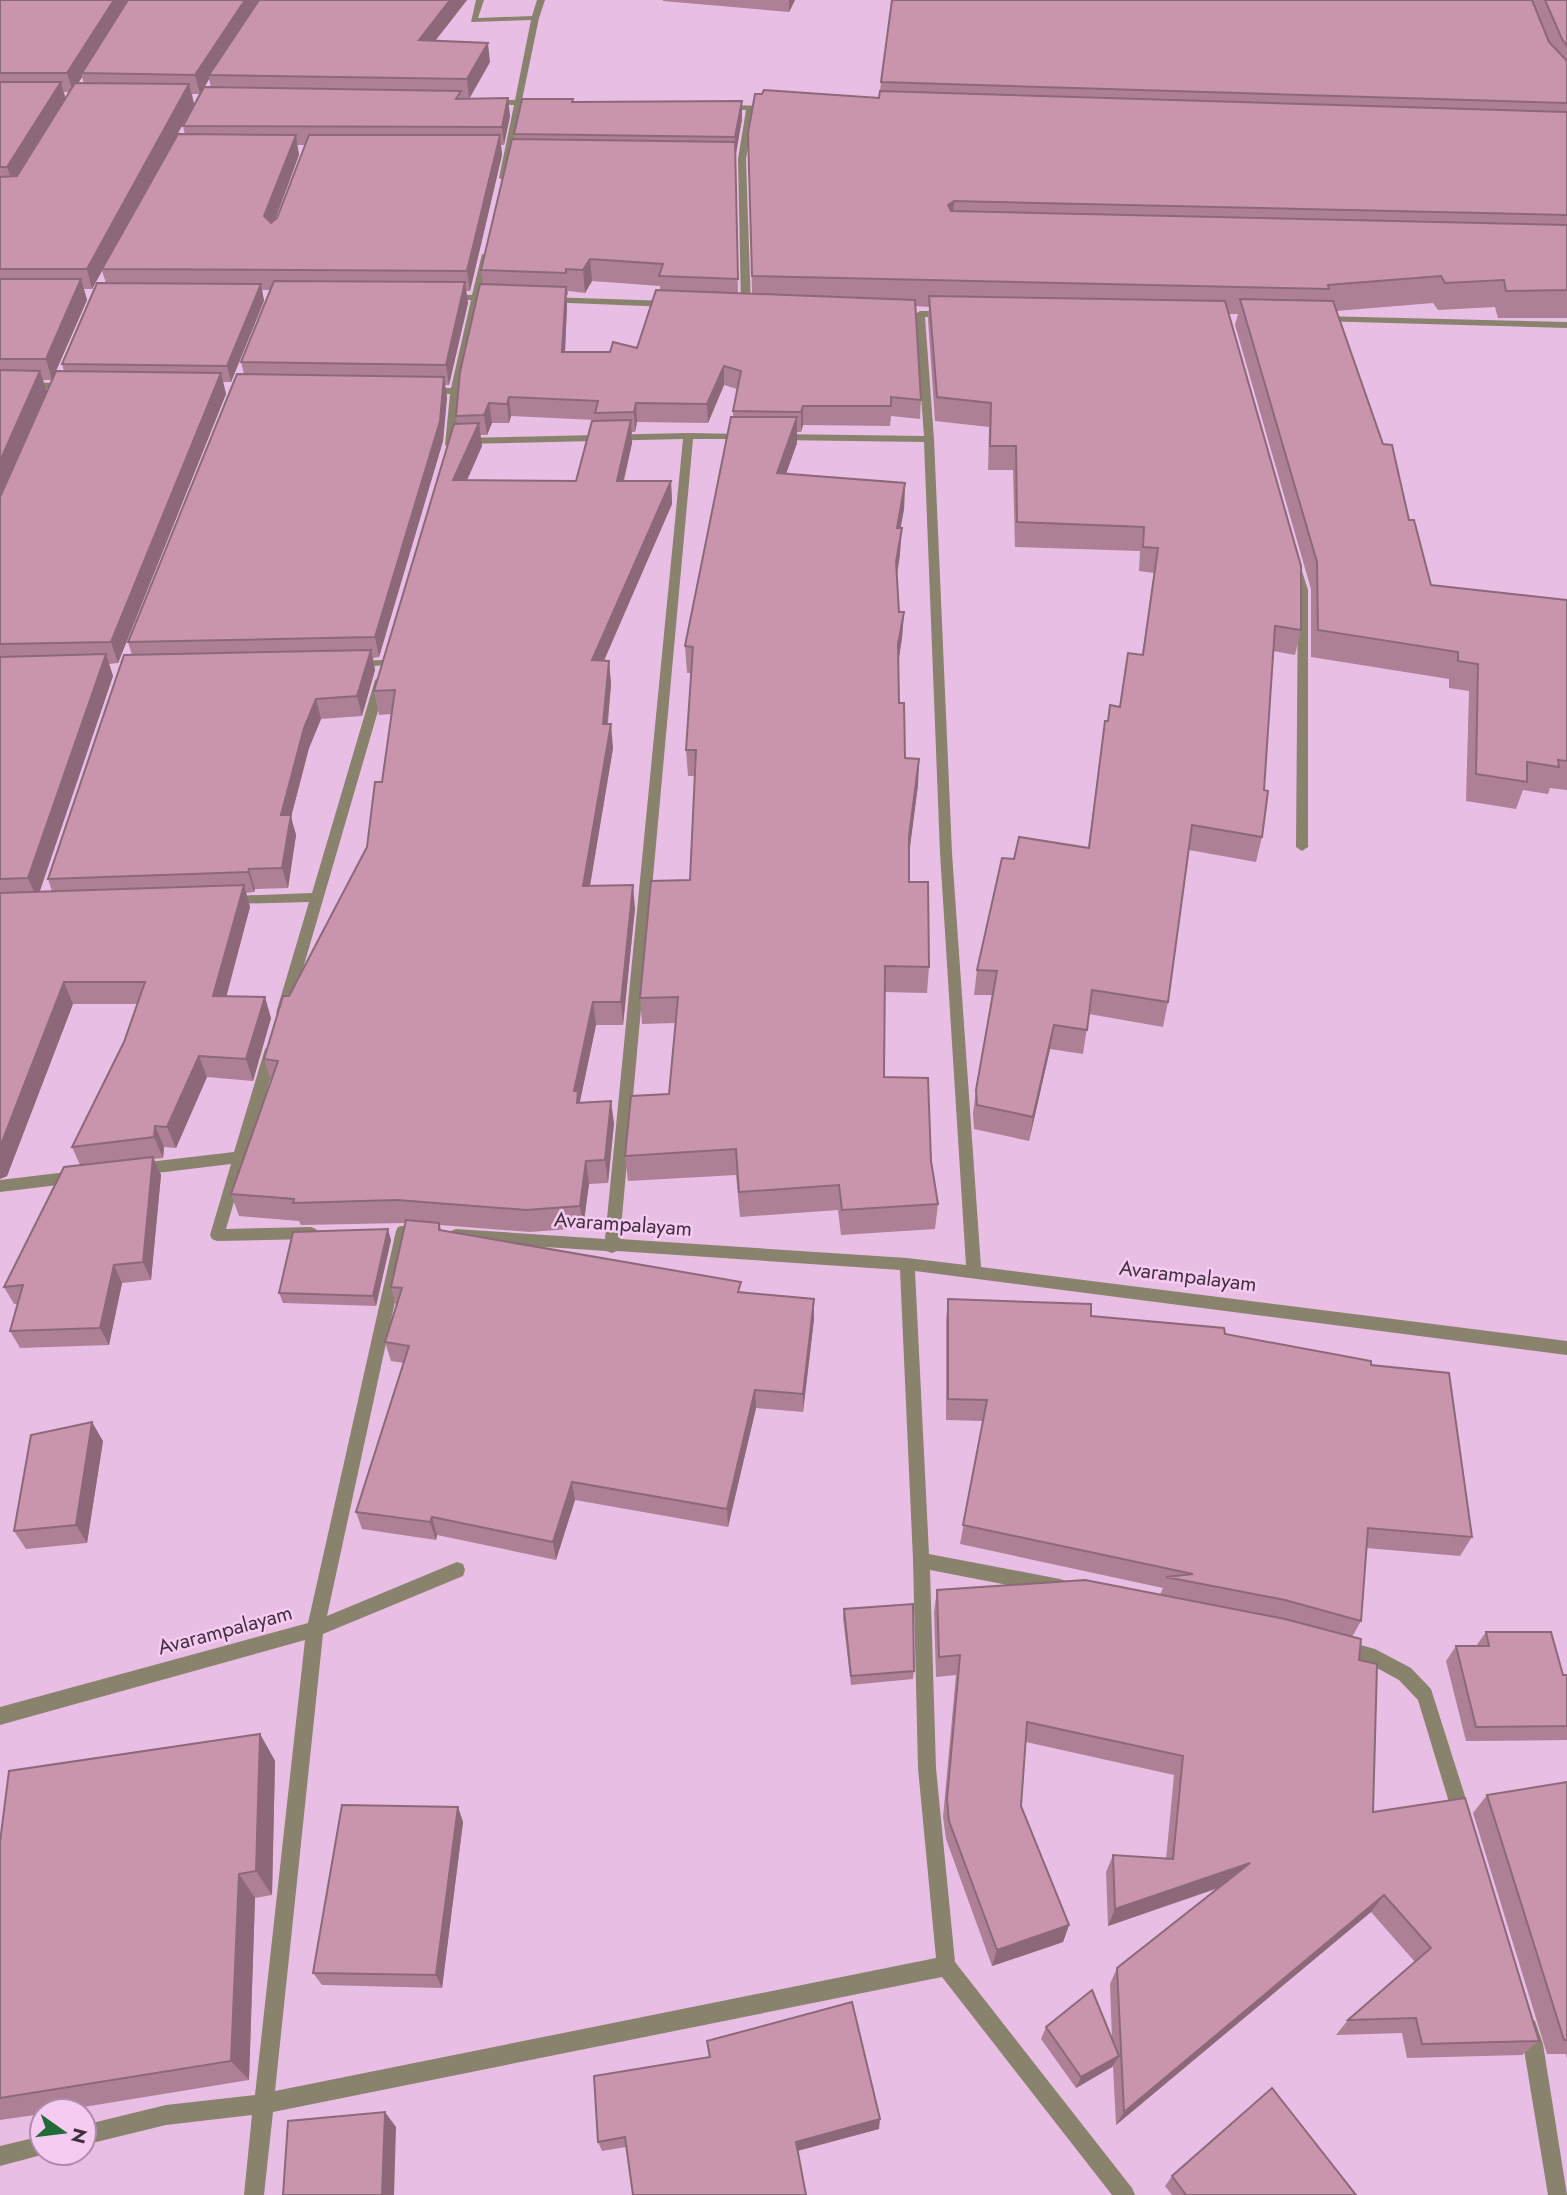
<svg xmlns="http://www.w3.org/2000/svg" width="1567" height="2195" font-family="Jost,sans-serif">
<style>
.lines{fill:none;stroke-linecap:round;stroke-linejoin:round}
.street{fill:#89826d;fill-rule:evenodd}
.wall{fill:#ad8095;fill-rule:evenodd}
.shaded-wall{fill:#8d6879}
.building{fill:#c995ad;stroke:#8d6879;stroke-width:2}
.labels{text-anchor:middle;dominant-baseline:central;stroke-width:5;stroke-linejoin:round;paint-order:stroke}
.street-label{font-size:21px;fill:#41303f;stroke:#f6cbf1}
</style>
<rect width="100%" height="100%" fill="#e9bee4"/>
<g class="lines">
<!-- street -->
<path class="street" d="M476,0H484L478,18L532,16L537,0H545L539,18L522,100L538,101L542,103L538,105H522L507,178L503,180L499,178L514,105L491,104L487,102L491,100H515L531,20L471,22Z
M719,105L772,106L776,108L772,110H754L746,159L751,307L746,310L741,307L738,159L746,110L722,109L718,107Z
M482,254L489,256L481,295H496L501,298L496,301L480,300L460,391L455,445L450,448L445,445L450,394H429L424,391L429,388H451L471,300H449L445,297L449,294L472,295Z
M547,297L670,301L675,304L670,307L544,302V298Z
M920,311H947L952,314L947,317H925L934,439L952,853L981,1267L1567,1341V1355L915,1271L929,1554L1060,1579L1066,1581L1069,1587L1066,1593L1060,1595L930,1570L936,1768L955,1962L1132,2188L1135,2195H1112L942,1977L273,2112L264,2195H244L252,2115L166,2125L84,2145V2125L166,2105L255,2095L305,1640L0,1725V1707L308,1623L396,1231L398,1227C407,1224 418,1225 427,1228L429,1232L427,1236L409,1237L327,1616L457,1562L463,1564L465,1570L463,1576L323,1634L275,2091L936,1958L918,1768L913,1560L900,1270L617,1251L612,1253L606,1251L456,1241L451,1239L449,1235L451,1231L456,1229L605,1239L683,439L462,444L457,441L462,438L688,433L744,434L749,437L747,439H693L620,1239L907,1258L966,1265L940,853L924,442L779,440L774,437L779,434L924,436L915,314Z
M1320,316L1567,322V328L1317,321V317Z
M0,382L69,383L74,386L69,389L0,388Z
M1296,565L1301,568L1308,590V847L1302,851L1296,847L1298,590L1291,568Z
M385,660L391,663L389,665L355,667L349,664L355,661Z
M381,676L387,680L290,1013L283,1018L276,1013L309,902L231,904L225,900L231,896L312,893L375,680Z
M272,1044L279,1049L226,1229L311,1227L316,1229L318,1233L316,1237L311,1239L217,1241L212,1239L210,1235L231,1164L140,1175L135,1173L133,1169L135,1165L140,1163L234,1152L265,1049Z
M75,1171L80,1173L82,1177L80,1181L75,1183L0,1192V1180Z
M1343,1640L1375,1649L1411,1668L1431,1689L1471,1815L1469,1822L1462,1824L1455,1822L1418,1700L1399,1680L1366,1662L1337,1654L1334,1648L1337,1642Z
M1528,2018L1535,2021L1543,2044L1567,2195H1548L1523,2044L1518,2028L1521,2021Z
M42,2136V2153H49L0,2166V2146Z"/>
</g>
<!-- wall -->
<path class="wall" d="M0,0H467L435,41L490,62L469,99L510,116L504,145H501L502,155L470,291H466L468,303L449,385H445L447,397L443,441L379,657L373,658L375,670L362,716L321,719L309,748L291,817L296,835L288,888L255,889L254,892L246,893L250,907L226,996L271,1018L253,1081L207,1077L176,1148L164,1147L163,1158L154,1159L161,1175L151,1280L122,1283L109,1345L20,1348L10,1331L17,1304H14L4,1287L80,1165L72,1147L124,1042L137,1004H73L7,1176L0,1179ZM82,77L84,84L78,83ZM209,79L211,87H205ZM64,92H70L66,99ZM192,94H199L183,126L185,135L149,186L194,104ZM297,145H306L277,218L275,220L299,155ZM102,271L106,283L62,364L64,371H56L87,300L84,289H92ZM262,290H270L241,362L244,374L128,642L132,655L48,879L52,891H40L113,676L109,664L118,663L226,394L223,382H231L264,301ZM43,380H52L47,391Z
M663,0H795L789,12L663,1Z
M892,0H1567V318H1498L1495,307L1438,310L1433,303L1336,311L1431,585L1567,600V790L1550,788L1548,794L1523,790L1516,809L1466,801L1469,691L1449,688V679L1311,657V589L1235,325L1238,314H1229L1301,630L1295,655L1273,651L1264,790L1262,837L1256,862L1189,850L1168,1002L1163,1027L1089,1014L1083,1054L1050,1049L1029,1141L974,1129L973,1113L976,1090L992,995H974L977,970L1014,859L1088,848L1105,721H1108L1120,706L1128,653L1142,655L1154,573L1139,571L1140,551L1015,547L1013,470H988L989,427L935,421L928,320L929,307L915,306L921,400L920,419L891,416L890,426L803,425L801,432H797V443L786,474L905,483L904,509L900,528V554L897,575L899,612H904L902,638L898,661L899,703L905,758L919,759L918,785L909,851V882L929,967L927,993L885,992L884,1077L931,1161L938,1204L935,1229L841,1235L838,1210L740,1217L736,1175L628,1181L625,1156L669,1094L676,1023L642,1024L640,998L690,880L695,776H688L686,750L691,673H687L685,646L733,417V411L737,389L724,385L708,423L637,422L635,432H632V443L624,481H671L672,504L604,661H609L611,684L608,724L613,748L590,886L635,908L623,1025H596L580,1101V1103L614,1123L608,1183L589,1184L583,1228L530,1232L440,1225L441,1230L741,1293L814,1319L803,1412L756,1408L728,1527L575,1500L556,1560L437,1535L436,1540L362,1529L356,1512L404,1363L391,1361L385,1342L396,1306L391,1287L405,1223L301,1225L299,1221L239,1216L231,1194L271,1081L264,1059L289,996L367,847L382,782L391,714L379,715L374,691L457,424L456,416L483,284L481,270L515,139L514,134L573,99V102L742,101V119L735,154L738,294H752L748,133L879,98ZM592,281L660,286V291L637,348L610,352H565L567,306L566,295H568V291L585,293ZM511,416L595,420L576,481L467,480L482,446L480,435H487L492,423H509Z
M391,1240L376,1306L283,1303L279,1293Z
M948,1299L1225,1334L1371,1365L1472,1537L1460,1556L1366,1548L1361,1621L1352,1637L1359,1660L1373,1812L1539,2041L1522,2055L1407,2058L1402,2033L1336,2035L1348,2020L1415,1962L1371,1912L1116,2125L1113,2066L1112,2067L1076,2088L1041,2039L1046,2027L1112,2040L1110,1984L1117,1968L1219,1888L1108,1926L1106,1872L1113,1855L1166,1859L1174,1775L1026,1742L1021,1806L1069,1925L1063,1942L992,1966L946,1839L943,1817L956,1675L936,1677L934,1612L937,1590L1160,1595L1163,1588L960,1544L983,1421L946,1420V1320Z
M103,1441L87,1543L26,1549L14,1531Z
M844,1609L914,1671L913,1679L851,1685L843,1618Z
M1486,1632L1563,1675H1567V1740L1466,1741L1446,1661L1456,1646H1476Z
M260,1734L275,1761L272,1895L255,1898L249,2080L59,2111H42V2114L0,2120V1842Z
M1567,1782V2059L1566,2054H1547L1473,1813L1487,1795Z
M458,1807L463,1822L442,1988L322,1985L313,1973Z
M707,2041L879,2129L798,2151L626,2147L602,2151L598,2142L709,2057Z
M1172,2176L1356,2195H1172L1165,2186Z"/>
<!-- shaded-wall -->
<path class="shaded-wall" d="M114,0H130L82,73V77L73,92L67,73Z
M245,0H261L209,75V79L200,94L195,75Z
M450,0H467L421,59L419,40Z
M789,0H795L789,12Z
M488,43L490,62L469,99L467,79Z
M61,82L66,102L14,186L7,167Z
M189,84L194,104L103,269H102V271L92,289L87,269Z
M508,98L510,116L504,145L502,127Z
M742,101V119L736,154L735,137Z
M296,135L299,155L269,236L264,216Z
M500,135L502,155L470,291L467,271Z
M954,201L952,227L948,205Z
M590,259L592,281L585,293L583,270Z
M81,279L87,300L52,380L46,359Z
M465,282L468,303L449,385L446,365Z
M261,284L264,301L231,382L227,366Z
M566,287L567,306L564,372L562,352Z
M724,366V385L708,423L707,404Z
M40,371L47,392L0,499V461Z
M221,373L226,394L118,663L111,642Z
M444,377L447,397L443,441L379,657L375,637Z
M509,397L511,416L509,423L507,404Z
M489,403L492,423L487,435L484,415Z
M636,403L637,422L635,432L634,412Z
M803,406V425L801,432V412Z
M797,417V443L777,499V473Z
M631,420L632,443L618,504L617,481Z
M479,423L482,446L457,503L453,480Z
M671,481L672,504L594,683L592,660Z
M905,483L904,509L896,554L897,528Z
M902,528L900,554L895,588L896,562Z
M904,612L902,638L897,671L898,644Z
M371,650L375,670L362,716L357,696Z
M106,654L113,676L37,899L28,878Z
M609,661L611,684L605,748L603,724Z
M316,699L321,719L309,748L291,817L296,835L288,888L282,868L281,815L304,728Z
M611,724L613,748L586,909L583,886Z
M919,759L918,785L908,863L909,836Z
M249,869L255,889L254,892L248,872Z
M244,885L250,907L221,1017L213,996Z
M633,885L635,908L623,1025L621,1002Z
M64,982L73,1004L7,1176L0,1179V1147Z
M265,997L271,1018L253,1081L246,1059Z
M593,1002L596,1025L580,1101L581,1114L580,1125L574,1091Z
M1054,1025L1050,1049L1029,1141L1033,1117Z
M199,1056L207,1077L176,1148L167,1127Z
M611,1101L614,1123L608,1183L605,1160Z
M155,1126L164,1147L163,1158L154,1137Z
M153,1157L161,1175L151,1280L143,1262Z
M586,1161L589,1184L583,1228L580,1206Z
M388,1229L391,1240L376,1306L373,1296Z
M114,1265L122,1283L109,1345L100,1328Z
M814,1299V1319L803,1412V1394Z
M755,1390L756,1408L728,1527L727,1509Z
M92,1422L103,1441L87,1543L76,1525Z
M572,1482L575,1500L556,1560L553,1542Z
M432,1517L437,1535L436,1540L430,1522Z
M260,1734L275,1761L272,1895L256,1871Z
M458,1807L463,1822L442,1988L436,1975Z
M1250,1863L1240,1880L1108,1926L1115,1909Z
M239,1874L255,1898L249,2080L231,2061Z
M1384,1895L1371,1912L1116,2125L1124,2112Z
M1069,1925L1063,1942L992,1966L997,1950Z
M1119,2056L1112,2067L1076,2088L1081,2077Z
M385,2112L396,2127L394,2195H382Z
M880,2119L879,2129L796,2151V2142Z"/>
<!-- building -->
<path class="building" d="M0,0H114L67,73H0Z
M128,0H245L195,75L82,73Z
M259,0H450L419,40L488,43L467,79L209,75Z
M892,0H1532L1549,42L1567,61V103L881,82Z
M1545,0H1567V46L1562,39Z
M0,82H61L7,167H0Z
M75,83L189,84L87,269H0V177L17,176Z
M204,87L461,91L456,99L508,98L502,127L183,126Z
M764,90L879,98L880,91L1567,112V215L954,201L948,205L951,211L1567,225V290L1506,291L1504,280L1445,283L1441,276L1328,285L1329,289L752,276L748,133L755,94H762Z
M522,99H573L572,102L742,101L735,137L514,134Z
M178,134L296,135L264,216L271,223L277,218L309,135H500L467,271L102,269Z
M512,139L735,142L738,279L659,276L663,264L590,259L583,270L566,269V273L481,270Z
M0,279H81L46,359H0Z
M274,281L465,282L446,365L241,362Z
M97,283L261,284L227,366L62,364Z
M480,284L566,287L562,352H610L613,342L637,348L656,290L915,300L921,400L891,397V406H803L801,412L733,411L741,371L724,366L707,404L636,403L634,412L595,413L598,401L509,397L507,404L489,403L484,415L456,416L460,372Z
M929,296L1225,301L1301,566V630L1275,626L1264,790L1268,791L1262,837L1192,825L1168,1002L1092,990L1087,1030L1054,1025L1033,1117L977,1105L976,1090L997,971L977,970L1002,858L1014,859L1019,837L1089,848L1105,721H1108L1110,705L1120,707L1128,653L1143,655L1158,548L1143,547L1144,527L1017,522L1016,446H990L991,403L937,397Z
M1240,299L1333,301L1383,444L1392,445L1409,520H1414L1431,585L1567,600V761L1558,760L1559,767L1527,762V782L1476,774L1478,664L1458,661V652L1318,630L1317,562Z
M0,370L40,371L0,461Z
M56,371L221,373L111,642L0,644V497Z
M237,374L444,377L440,421L375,637L128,642Z
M731,417H797L777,473L905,483L897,528H902L896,562L899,612H904L898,644L899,703H904L905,758L919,759L909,836V882H928L929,967L885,966L884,1077L928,1078L931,1161L938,1204L842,1210L839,1185L739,1192L736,1149L625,1156L631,1096L669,1094L678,997L640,998L651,881L690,880L696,750H686L693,647L685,646Z
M631,420L617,481H671L592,660L609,661L603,724H611L583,886L633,885L621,1002H593L574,1091H578L577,1103L611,1101L605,1160L586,1161L580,1206L526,1210L397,1200L293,1203L294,1199L231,1194L278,1061L264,1059L283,996H289L367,847L375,782H382L395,690L374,691L454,424L479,423L453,480L576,481L592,421Z
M371,650L357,696L316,699L304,728L281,815H291L282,868L249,869L248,872L48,879L124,655Z
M106,654L28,878L0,879V657Z
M244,885L213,996L265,997L246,1059L199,1056L167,1127L155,1126L154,1137L72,1147L124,1042L145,982H64L0,1147V893Z
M153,1157L143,1262L114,1265L100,1328L10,1331L23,1285L4,1287L64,1167Z
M406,1220L439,1223V1230L741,1282L738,1292L814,1299L803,1394L755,1390L727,1509L572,1482L553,1542L432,1517L430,1522L356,1512L409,1346L385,1342L402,1288L391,1287Z
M388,1229L373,1296L279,1293L293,1232Z
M948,1299L1091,1304V1316L1224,1328L1225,1334L1371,1361V1365L1449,1373L1472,1537L1368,1528L1361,1621L1285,1600L1166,1577L1193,1574L963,1525L987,1400L948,1399Z
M92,1422L76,1525L14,1531L31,1435Z
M1085,1580L1285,1619L1361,1639L1359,1660L1377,1664L1373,1812L1465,1798L1539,2041L1422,2044L1416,2018L1348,2020L1431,1948L1384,1895L1124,2112L1117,1968L1250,1863L1115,1909L1113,1855L1173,1859L1183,1756L1027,1722L1021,1806L1069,1925L997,1950L949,1821L947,1799L960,1655L939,1657L937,1590Z
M913,1604L914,1671L851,1676L844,1609Z
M1486,1632H1551L1563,1675H1567V1726L1476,1727L1456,1646H1489Z
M260,1734L256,1871L239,1874L231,2061L0,2098V1842L9,1771Z
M1567,1782V2040H1564L1487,1795Z
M342,1805L458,1807L436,1975L313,1973Z
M1092,1990L1119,2056L1081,2077L1046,2027Z
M852,2002L880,2119L796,2142L806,2195H633L625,2137L598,2142L594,2076L710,2057L707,2041Z
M1272,2088L1356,2195H1186L1172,2176Z
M385,2112L382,2195H283L288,2121Z"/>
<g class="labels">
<!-- street labels -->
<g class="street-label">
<text transform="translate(623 1224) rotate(4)">Avarampalayam</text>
<text transform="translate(1188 1276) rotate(7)">Avarampalayam</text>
<text transform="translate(225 1630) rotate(-15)">Avarampalayam</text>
</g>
</g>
<!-- north arrow -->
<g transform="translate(63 2132) rotate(104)"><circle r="33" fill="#f6cbf1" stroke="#ae8daa" stroke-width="2"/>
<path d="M0-5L12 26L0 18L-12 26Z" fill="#216b38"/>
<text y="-10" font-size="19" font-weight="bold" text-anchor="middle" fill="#41303f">N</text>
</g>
</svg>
